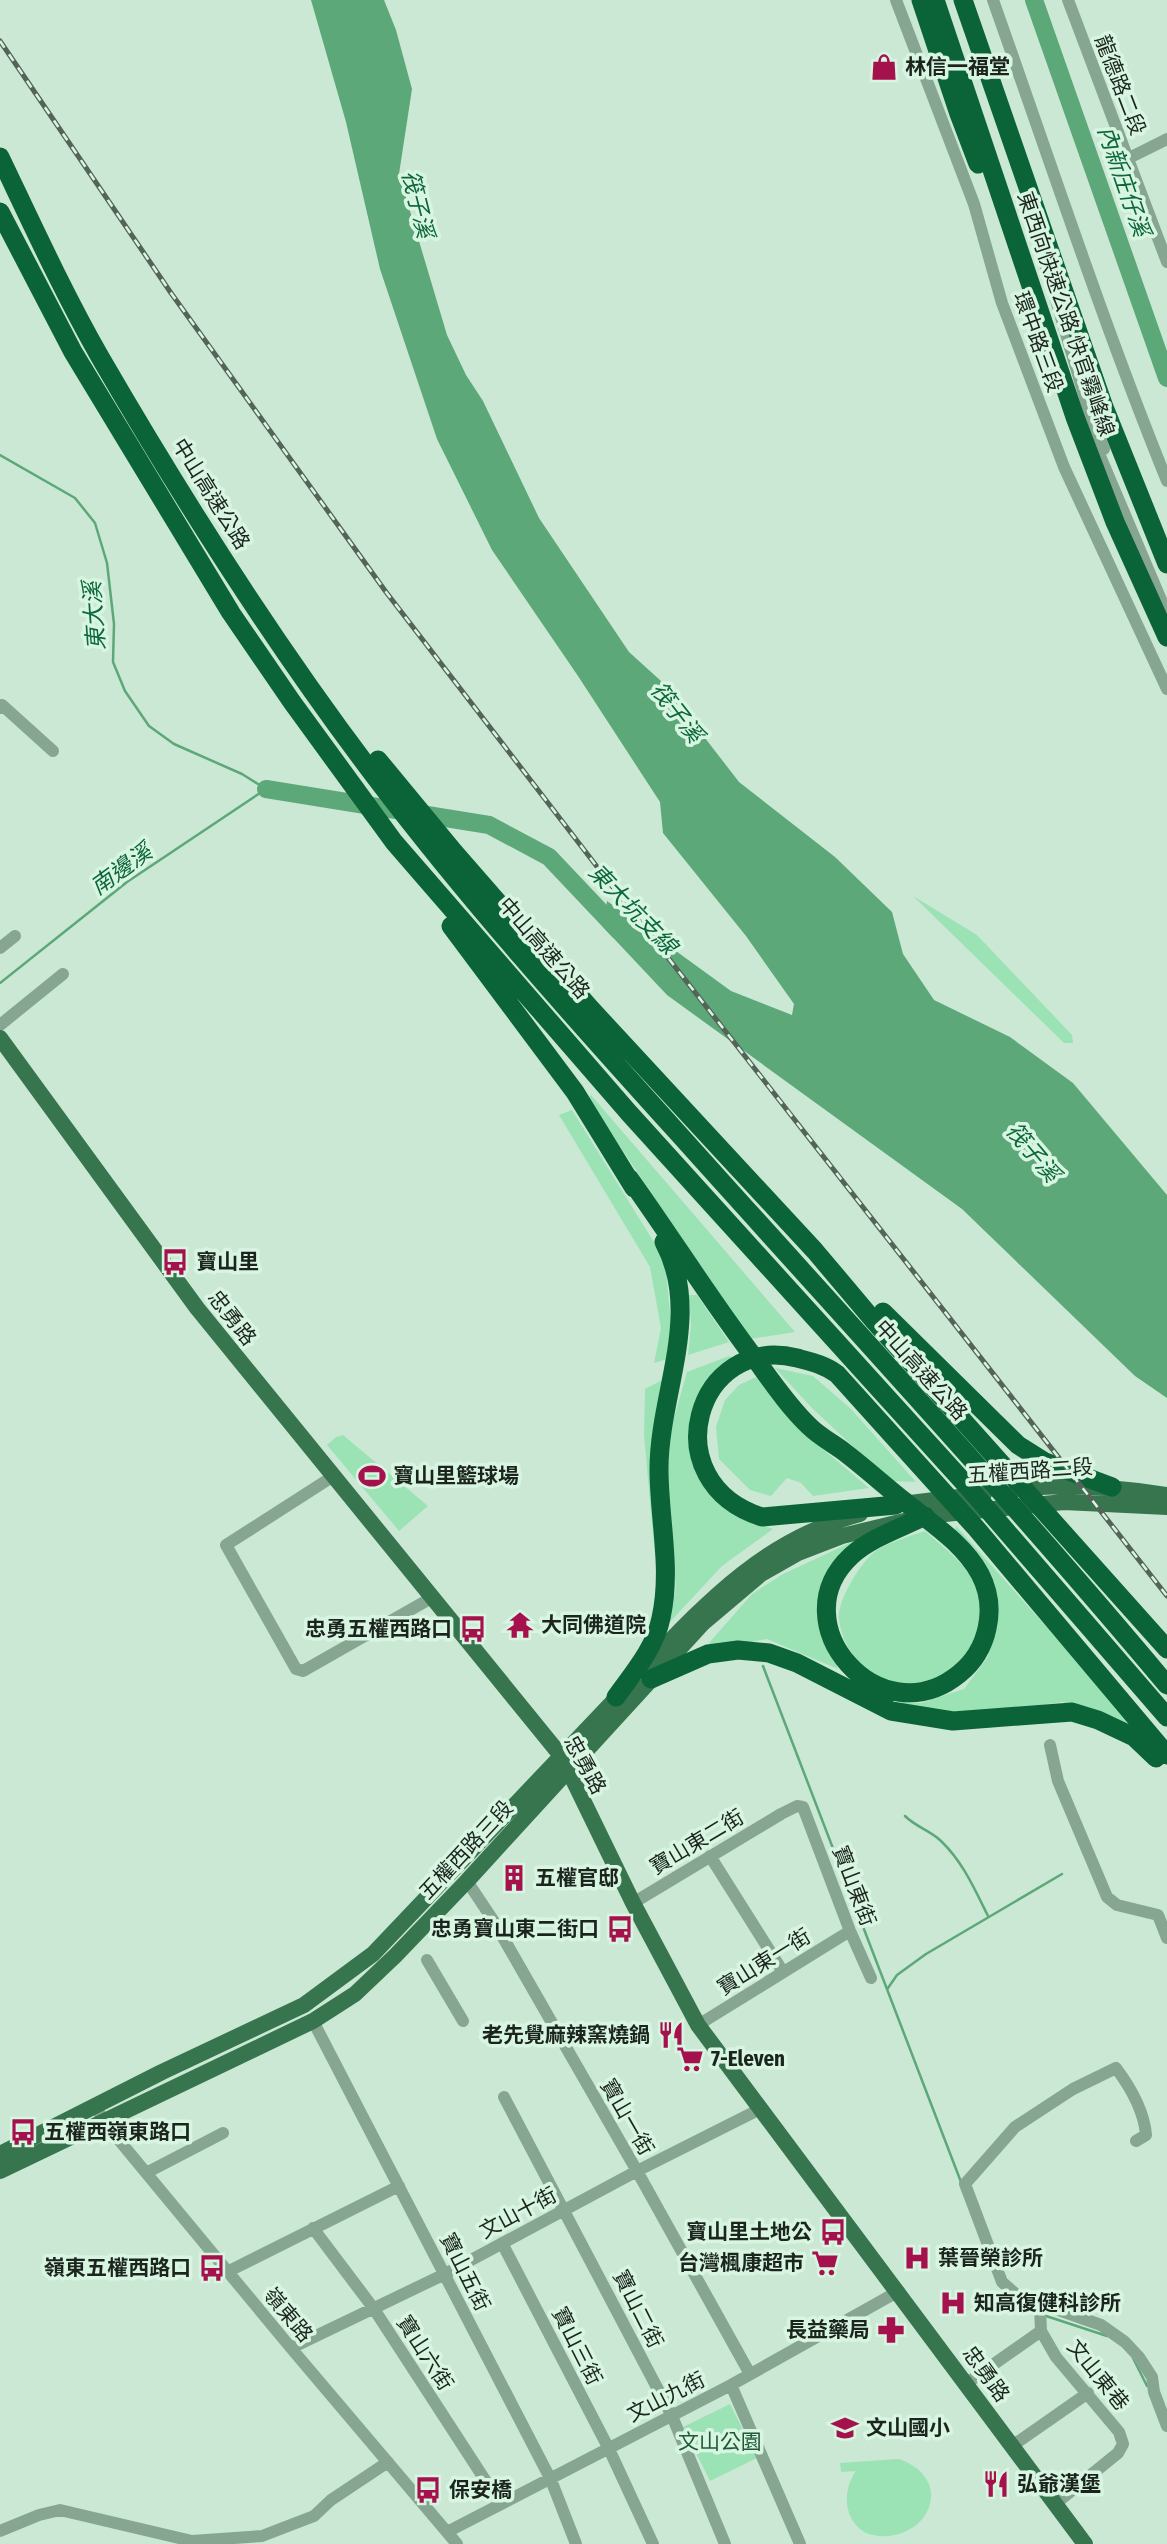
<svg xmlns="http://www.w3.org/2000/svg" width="1167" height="2544" font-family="'Fira Sans Condensed','Noto Sans TC',sans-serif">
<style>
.green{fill:#9be3b4}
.water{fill:#5ca879}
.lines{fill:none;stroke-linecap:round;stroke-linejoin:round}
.stream{stroke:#5ca879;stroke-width:2.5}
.river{stroke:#5ca879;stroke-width:18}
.minor{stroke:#87a691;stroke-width:12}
.major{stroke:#37754f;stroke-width:16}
.highway{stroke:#0b6338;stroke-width:19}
.rail-casing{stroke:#546459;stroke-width:5}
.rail{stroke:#d8f5e1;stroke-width:2.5;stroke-dasharray:8;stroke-linecap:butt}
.labels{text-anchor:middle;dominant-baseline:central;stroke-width:7;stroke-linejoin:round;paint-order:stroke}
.poi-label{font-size:21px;font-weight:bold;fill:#1b251e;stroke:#d8f5e1;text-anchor:start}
.street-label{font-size:21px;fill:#1b251e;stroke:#d8f5e1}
.park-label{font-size:21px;fill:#1f5837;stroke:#d8f5e1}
.water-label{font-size:23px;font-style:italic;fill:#0c673b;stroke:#d8f5e1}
</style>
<rect width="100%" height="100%" fill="#cbe8d4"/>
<!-- green -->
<path class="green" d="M913,896L977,935L1072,1035L1073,1043H1064Z
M591,1095L795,1332L750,1339L588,1099Z
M572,1110L665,1260L673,1345L671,1358L654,1363L661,1328L650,1267L559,1115Z
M689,1295H697L729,1342L688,1355L691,1325Z
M729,1356L735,1359L698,1399L693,1461L717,1496L739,1516L773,1529L722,1566L669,1623L676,1586L666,1499L671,1429L687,1372Z
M775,1368L813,1376L851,1409L916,1482L890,1481L812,1408Z
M756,1377L806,1435L869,1488L813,1496L801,1483L787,1478L771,1496L750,1490L719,1459L716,1427L725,1400L739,1385Z
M666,1378L658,1561L655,1556L644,1435L645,1389Z
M343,1435L428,1506L399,1531L327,1445L336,1437Z
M956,1526L1139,1730L1142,1734L1092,1708L1062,1702L981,1714L915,1708L896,1701L921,1703L964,1689L987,1658L997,1630L998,1600L955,1530Z
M925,1531C959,1561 995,1585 976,1636C965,1662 956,1673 930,1684C925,1686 920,1689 915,1688C877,1685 843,1657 839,1619C837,1601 859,1566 872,1554C882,1544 911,1536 925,1531Z
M854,1541L830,1576L823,1628L838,1669L767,1639L713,1649L709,1643L752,1594L783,1574Z
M730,2404L757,2458L710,2481L683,2427Z
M898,2459C913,2463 929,2475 931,2492C933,2525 896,2544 866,2533C843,2521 842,2490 856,2471L841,2472L840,2463Z"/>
<!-- water -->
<path class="water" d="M311,0H384L396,30L412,89L399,174L447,335L466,375L483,401L539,518L629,652L661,681L739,782L835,857L892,912L903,954L934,1000L1010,1037L1073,1083L1167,1195V1398L1135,1376L962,1209L667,995L603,927L607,901L731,991L792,1015L794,1004L746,936L663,833L660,802L578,676L492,550L437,439L380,269L346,122Z"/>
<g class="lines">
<!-- stream -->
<path class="stream" d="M0,455L75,498L95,523L107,563L114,624L113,662L125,691L149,726L174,744L242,774L266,789L127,882L0,983
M763,1666L961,2182
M905,1816C916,1827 931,1831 941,1841C963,1862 975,1890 988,1916
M888,1988L897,1975L926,1954L1062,1874
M1008,2294L1013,2302L1028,2308
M1043,2315L1107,2336
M1133,2358L1147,2386"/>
<!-- river -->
<path class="river" d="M1034,0L1167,378
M266,789L489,825L549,857L619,931"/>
<!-- minor -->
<path class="minor" d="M896,0L974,204L1002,303L1064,467L1167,689
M993,0C1050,161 1103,323 1167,481
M1068,0L1167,262
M1127,159L1167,139
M1045,263L1090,415L1104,449
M1095,444L1167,614
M0,708L2,705L53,751
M0,948L15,936
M0,1025L63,974
M332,1477L226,1545L296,1669L303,1671L433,1597
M1050,1745L1058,1781L1107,1897L1117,1905L1158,1915L1167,1938
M710,1856L783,1972
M467,1881L493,1920L637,2171L750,2374
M633,1903L781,1814L797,1806L803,1807L850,1931L871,1978
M427,1960L463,2021
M313,2021L551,2480L576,2544
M698,2025L850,1931
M504,2097L672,2416L725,2544
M96,2107L104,2122L291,2348L457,2544
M1136,2141L1146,2135C1144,2110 1131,2088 1116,2068L1073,2089L1015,2127L965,2184L1002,2282L1019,2297L1040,2308H1053L1101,2325L1125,2342L1139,2357L1152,2377L1154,2392L1167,2426
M146,2173L223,2133
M313,2228L374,2309L500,2503
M502,2243L609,2449L653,2544
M227,2272L399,2186
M1041,2331L1056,2357L1119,2432L1123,2444L1118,2453L1055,2504
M291,2348L445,2274L637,2171L762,2108
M967,2383L1041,2331L1040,2308
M731,2385L800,2544
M1012,2446L1088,2393
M0,2531L39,2515L60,2510L192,2541L262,2536L314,2516L331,2500L388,2462
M447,2532L731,2385L899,2291"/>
<!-- major -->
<path class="major" d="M0,1038L197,1308L562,1757L633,1903L698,2025L1085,2544
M1016,1489C1067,1483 1116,1487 1167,1495
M902,1504L984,1494
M642,1670C707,1602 765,1539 860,1514
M0,2154L162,2072L304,2005L373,1954L625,1689
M0,2171L313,2021L355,1994L395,1956L467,1881L702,1624L761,1574L798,1553L842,1536L925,1516L1064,1502L1167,1507"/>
<!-- highway -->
<path class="highway" d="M921,0L959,114L978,164
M935,0L1075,417L1115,522L1167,637
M963,0L1104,407L1167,564
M0,157C32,224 63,292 100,357C184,502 275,645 376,778C470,902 574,1018 678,1133C842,1316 1009,1496 1167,1685
M0,212L73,352L231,613L292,702L394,842L629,1113L969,1488L1167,1717
M378,760L454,852L590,1008L815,1251L874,1321L1167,1649
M451,926L575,1092L634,1188
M629,1178C672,1238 711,1301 756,1360C772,1382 789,1407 809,1426C819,1436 832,1443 843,1451C864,1467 884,1485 904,1501C931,1523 963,1543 980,1574C998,1608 988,1651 959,1674C880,1738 779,1623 851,1556C870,1538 901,1528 925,1516
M883,1312L1018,1445L1045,1462L1112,1487
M896,1505L762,1517C652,1482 696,1333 797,1358C812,1362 825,1365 837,1374L976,1528L1167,1755
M651,1679L708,1654L738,1650L769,1653L797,1663L891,1711L953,1721L1072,1712L1098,1720L1134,1737L1156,1758
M616,1697C633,1673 655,1648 661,1618C672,1569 659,1519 659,1469C659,1393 703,1315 664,1242"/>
<defs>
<path id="rail" d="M0,41L171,293L386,592L608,881L1167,1596"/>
</defs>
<!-- rail casing -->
<use href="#rail" class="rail-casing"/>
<!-- rail -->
<use href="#rail" class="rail"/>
</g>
<!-- icons -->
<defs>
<symbol id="shop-bare" viewBox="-9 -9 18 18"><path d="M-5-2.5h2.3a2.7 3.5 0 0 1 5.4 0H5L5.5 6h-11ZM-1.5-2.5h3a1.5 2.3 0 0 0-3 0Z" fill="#a5114d" stroke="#d8f5e1" stroke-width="2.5" paint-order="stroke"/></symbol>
<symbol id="bus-bare" viewBox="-9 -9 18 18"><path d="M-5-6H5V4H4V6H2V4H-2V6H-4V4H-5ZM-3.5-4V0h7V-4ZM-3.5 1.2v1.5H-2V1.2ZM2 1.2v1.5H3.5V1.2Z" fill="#a5114d" stroke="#d8f5e1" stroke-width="2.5" paint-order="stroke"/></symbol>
<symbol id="stadium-bare" viewBox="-9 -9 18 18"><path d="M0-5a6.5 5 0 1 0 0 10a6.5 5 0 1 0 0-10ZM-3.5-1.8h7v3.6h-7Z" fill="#a5114d" stroke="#d8f5e1" stroke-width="2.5" paint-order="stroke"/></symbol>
<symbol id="temple-bare" viewBox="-9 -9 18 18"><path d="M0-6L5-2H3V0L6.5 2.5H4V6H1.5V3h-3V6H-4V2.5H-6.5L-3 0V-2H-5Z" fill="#a5114d" stroke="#d8f5e1" stroke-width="2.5" paint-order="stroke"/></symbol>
<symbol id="building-bare" viewBox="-9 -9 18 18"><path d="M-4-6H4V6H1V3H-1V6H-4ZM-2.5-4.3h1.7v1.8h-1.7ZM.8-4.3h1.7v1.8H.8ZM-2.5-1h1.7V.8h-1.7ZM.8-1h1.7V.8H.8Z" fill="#a5114d" stroke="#d8f5e1" stroke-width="2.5" paint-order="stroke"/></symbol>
<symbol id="restaurant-bare" viewBox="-9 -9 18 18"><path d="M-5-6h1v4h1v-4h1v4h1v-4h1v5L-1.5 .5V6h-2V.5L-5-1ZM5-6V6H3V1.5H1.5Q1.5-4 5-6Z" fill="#a5114d" stroke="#d8f5e1" stroke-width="2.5" paint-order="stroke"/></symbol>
<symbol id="supermarket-bare" viewBox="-9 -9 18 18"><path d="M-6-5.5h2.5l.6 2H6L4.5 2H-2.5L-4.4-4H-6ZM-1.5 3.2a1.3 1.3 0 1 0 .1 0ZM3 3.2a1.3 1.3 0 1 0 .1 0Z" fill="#a5114d" stroke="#d8f5e1" stroke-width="2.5" paint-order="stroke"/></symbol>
<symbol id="hospital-bare" viewBox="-9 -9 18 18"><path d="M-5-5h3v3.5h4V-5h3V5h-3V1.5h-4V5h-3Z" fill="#a5114d" stroke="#d8f5e1" stroke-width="2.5" paint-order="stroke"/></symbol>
<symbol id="pharmacy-bare" viewBox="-9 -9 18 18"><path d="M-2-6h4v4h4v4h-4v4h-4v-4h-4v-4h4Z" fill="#a5114d" stroke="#d8f5e1" stroke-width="2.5" paint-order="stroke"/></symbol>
<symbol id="school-bare" viewBox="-9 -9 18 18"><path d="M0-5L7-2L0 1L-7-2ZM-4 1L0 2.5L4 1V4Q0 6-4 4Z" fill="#a5114d" stroke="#d8f5e1" stroke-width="2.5" paint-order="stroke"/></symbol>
</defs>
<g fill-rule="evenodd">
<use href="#shop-bare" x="865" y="48" width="38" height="38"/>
<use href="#bus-bare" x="156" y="1243" width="38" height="38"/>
<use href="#stadium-bare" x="353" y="1457" width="38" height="38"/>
<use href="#temple-bare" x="501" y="1606" width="38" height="38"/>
<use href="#bus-bare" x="454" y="1610" width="38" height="38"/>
<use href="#building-bare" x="495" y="1859" width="38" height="38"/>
<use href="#bus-bare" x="601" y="1910" width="38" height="38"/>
<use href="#restaurant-bare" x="652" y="2016" width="38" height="38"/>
<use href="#supermarket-bare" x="671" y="2040" width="38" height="38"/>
<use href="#bus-bare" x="4" y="2113" width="38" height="38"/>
<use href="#bus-bare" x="814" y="2213" width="38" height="38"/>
<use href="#hospital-bare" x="898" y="2239" width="38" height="38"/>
<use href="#supermarket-bare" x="806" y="2244" width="38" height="38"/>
<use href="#bus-bare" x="193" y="2249" width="38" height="38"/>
<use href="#hospital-bare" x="934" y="2284" width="38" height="38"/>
<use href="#pharmacy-bare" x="872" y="2311" width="38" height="38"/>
<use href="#school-bare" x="826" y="2409" width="38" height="38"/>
<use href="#restaurant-bare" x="977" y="2465" width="38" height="38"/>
<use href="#bus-bare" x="409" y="2471" width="38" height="38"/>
</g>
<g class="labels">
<!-- poi labels -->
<g class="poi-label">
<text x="905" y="67">林信一福堂</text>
<text x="196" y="1262">寶山里</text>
<text x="393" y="1476">寶山里籃球場</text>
<text x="541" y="1625">大同佛道院</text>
<text x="452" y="1629" text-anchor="end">忠勇五權西路口</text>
<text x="535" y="1878">五權官邸</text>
<text x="599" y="1929" text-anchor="end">忠勇寶山東二街口</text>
<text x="650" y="2035" text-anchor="end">老先覺麻辣窯燒鍋</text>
<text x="711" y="2059">7-Eleven</text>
<text x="44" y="2132">五權西嶺東路口</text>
<text x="812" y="2232" text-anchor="end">寶山里土地公</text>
<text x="938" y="2258">葉晉榮診所</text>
<text x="804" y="2263" text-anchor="end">台灣楓康超市</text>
<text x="191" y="2268" text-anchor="end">嶺東五權西路口</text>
<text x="974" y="2303">知高復健科診所</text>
<text x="870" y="2330" text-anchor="end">長益藥局</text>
<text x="866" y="2428">文山國小</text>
<text x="1017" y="2484">弘爺漢堡</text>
<text x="449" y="2490">保安橋</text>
</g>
<!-- street labels -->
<g class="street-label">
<text transform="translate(1120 85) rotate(69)">龍德路二段</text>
<text transform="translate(1066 314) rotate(71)">東西向快速公路 快官霧峰線</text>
<text transform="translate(1038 342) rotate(70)">環中路三段</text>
<text transform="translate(211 494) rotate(58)">中山高速公路</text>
<text transform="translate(544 948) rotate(49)">中山高速公路</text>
<text transform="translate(232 1318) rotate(52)">忠勇路</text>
<text transform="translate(921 1370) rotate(48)">中山高速公路</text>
<text transform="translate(1030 1471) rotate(-4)">五權西路二段</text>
<text transform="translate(585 1765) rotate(61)">忠勇路</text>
<text transform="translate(697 1842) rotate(-31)">寶山東二街</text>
<text transform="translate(466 1850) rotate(-47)">五權西路三段</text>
<text transform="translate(854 1886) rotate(69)">寶山東街</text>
<text transform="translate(764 1962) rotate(-32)">寶山東一街</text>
<text transform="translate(627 2117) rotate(60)">寶山一街</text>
<text transform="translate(518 2213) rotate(-28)">文山十街</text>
<text transform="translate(465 2272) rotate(63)">寶山五街</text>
<text transform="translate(638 2309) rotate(63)">寶山二街</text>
<text transform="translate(288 2315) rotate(50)">嶺東路</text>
<text transform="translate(577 2346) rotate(63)">寶山三街</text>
<text transform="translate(425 2353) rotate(57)">寶山六街</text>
<text transform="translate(986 2374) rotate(54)">忠勇路</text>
<text transform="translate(1098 2375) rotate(51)">文山東巷</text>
<text transform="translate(666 2397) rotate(-27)">文山九街</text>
</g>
<!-- park labels -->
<g class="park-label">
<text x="720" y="2442">文山公園</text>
</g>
<!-- water labels -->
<g class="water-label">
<text transform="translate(1124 181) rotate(71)">內新庄仔溪</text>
<text transform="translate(418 204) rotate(76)">筏子溪</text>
<text transform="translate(94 616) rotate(-94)">東大溪</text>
<text transform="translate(677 712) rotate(52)">筏子溪</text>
<text transform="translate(121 869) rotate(-36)">南邊溪</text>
<text transform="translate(633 909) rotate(46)">東大坑支線</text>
<text transform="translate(1033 1152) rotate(50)">筏子溪</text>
</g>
</g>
</svg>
